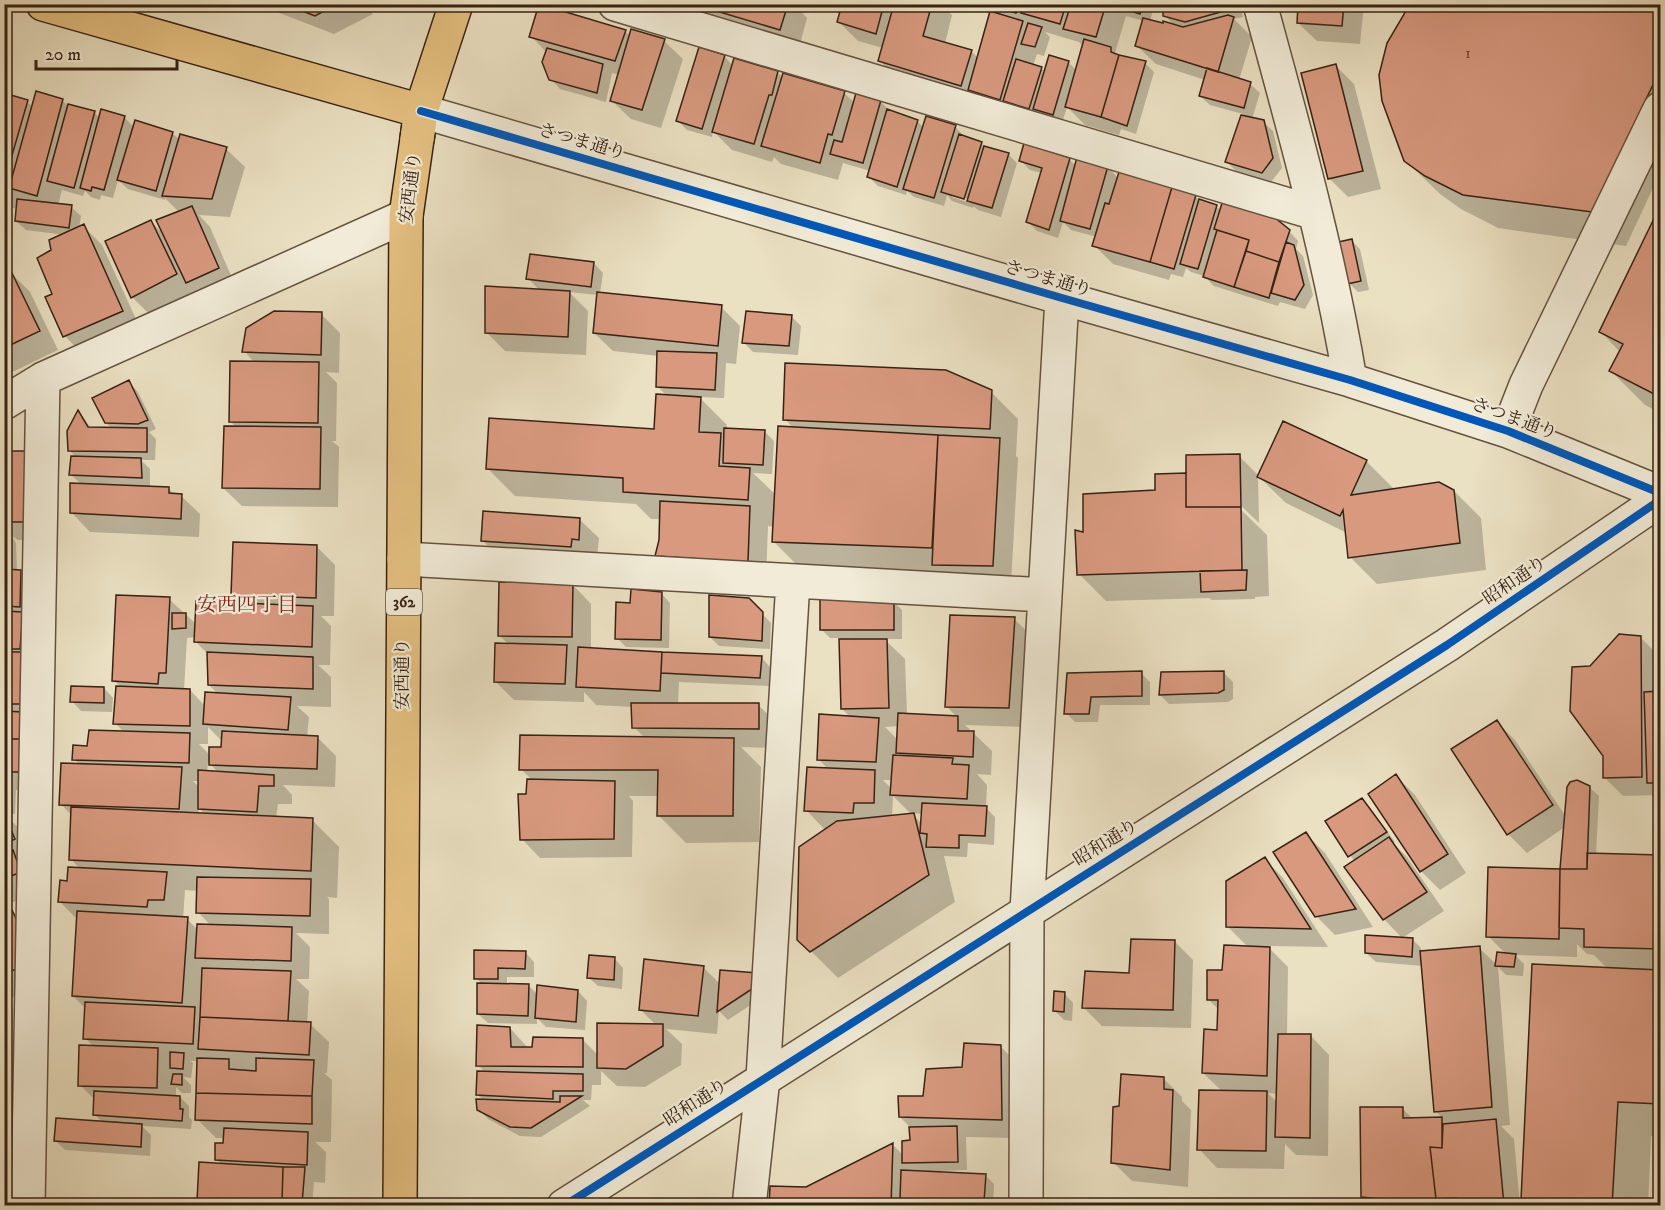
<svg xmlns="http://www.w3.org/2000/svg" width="1665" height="1210" font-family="'IM FELL DW Pica','Noto Serif JP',serif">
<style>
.shadow{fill:#0003;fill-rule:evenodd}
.building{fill:#d8997f;stroke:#382213;stroke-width:1.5}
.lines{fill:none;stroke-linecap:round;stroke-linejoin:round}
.minor-casing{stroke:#64523f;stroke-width:36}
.major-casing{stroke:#382213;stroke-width:36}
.highway-casing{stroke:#382213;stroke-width:36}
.minor{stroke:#f1ebd7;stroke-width:33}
.major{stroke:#e5c081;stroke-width:33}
.highway{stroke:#e5c081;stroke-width:33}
.cycleway-casing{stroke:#f1ebd7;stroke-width:11}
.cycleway{stroke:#0057b8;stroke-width:8}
.labels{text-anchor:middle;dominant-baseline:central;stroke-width:4.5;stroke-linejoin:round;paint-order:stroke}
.number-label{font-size:15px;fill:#60402e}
.shield{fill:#f1ebd7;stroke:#705e4e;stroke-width:1.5}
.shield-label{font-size:16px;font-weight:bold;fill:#382213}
.street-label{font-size:18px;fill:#382213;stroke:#f1ebd7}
.neighbourhood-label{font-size:20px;fill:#7a1f14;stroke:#f1ebd7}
</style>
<rect width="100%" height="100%" fill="#eae0c2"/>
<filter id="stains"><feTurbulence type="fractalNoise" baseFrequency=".00333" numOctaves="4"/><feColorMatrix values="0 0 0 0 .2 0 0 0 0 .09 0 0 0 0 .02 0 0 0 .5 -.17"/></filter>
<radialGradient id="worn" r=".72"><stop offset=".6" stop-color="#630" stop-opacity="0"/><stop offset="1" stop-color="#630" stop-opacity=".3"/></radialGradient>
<!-- shadow -->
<path class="shadow" d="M256,4H364L373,14L334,34Z
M690,4H794L807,18L799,48L706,21Z
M844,4H941L952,15L945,44L971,51L978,58L999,15L989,4H1155L1150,21L1175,26L1164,15V4H1240L1243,17L1234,19L1252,37L1239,80L1250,84L1260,93L1252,119L1263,122L1273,131L1282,168L1271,182L1236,171L1227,162L1243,114L1210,105L1200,96L1205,80L1156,64L1137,46L1144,21L1126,16L1115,53L1119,56L1145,63L1154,72L1136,134L1121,129L1119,135L1085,125L1067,107L1062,123L1044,118L1039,113L1038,117L898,79L880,61L883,48L858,41L839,22ZM1045,32L1079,42L1083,46L1077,71L1068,62L1045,72L1041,68L1033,66L1037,54L1044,56L1050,37Z
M1300,4H1364L1360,44L1317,41L1298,23Z
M1439,4H1660V173L1626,246L1498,228L1461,209L1440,194L1405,160L1435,12Z
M625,31L631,37L664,41L683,59L661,128L631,119L612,101L620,75L612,73L606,102L560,89L551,79L547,53L531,36Z
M724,56L733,66L735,60L778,73L783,78L844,93L855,103L880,101L889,110L917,121L924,128L955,127L964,136L981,143L986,148L1008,154L1017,163L1001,217L978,210L973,206V208L952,201L947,195L944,206L914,197L907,191L906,195L878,186L869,177L870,171L843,163L838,180L781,164L774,157L772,162L732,150L713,131L712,137L687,130L678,121ZM952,194L971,200L970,203L952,197Z
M1335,65L1354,84L1381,189L1348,197L1330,179L1303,74Z
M4,95L27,102L33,107L62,100L67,105L94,112L100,119L124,117L134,127L172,133L180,140L226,149L245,167L230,217L199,215L210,227L236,287L151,316L132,297L151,221L164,235L180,213L165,198V200L128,189L118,180L113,198L101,195L100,200L91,197L85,191L83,196L62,190L58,205L71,207L81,216L79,228L83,226L102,245L141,330L83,355L65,336L47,297L54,294L53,251L65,235L26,230L16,221L18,209L4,206Z
M1069,159L1076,166L1108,167L1118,178L1195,196L1200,201L1216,206L1221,211L1289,231L1298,241L1296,249L1303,256L1313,295L1305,309L1280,302L1278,306L1214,286L1204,276L1191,272L1186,268L1183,277L1171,274L1169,280L1113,264L1094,245L1097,237L1071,230L1063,222L1058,238L1037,231L1028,222L1042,173L1030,170L1020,160Z
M1660,210V413L1645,405L1611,371L1620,352L1601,332Z
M1351,240L1360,249L1369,290L1358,292L1349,283Z
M594,263L603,273L600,294L721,307L740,326L736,364L726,363L724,398L699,397L727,425V430L765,432L774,441L772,474L753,473L776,495L794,429L785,419L991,392L1018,419L1016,456L1018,458L1011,584L800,568L773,541L774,527L768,526L766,580L675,574L657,555L660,541L661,519H651L636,504L515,496L488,469L655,430L667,396L658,387L659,356L613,351L594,333L598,295L569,292L588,311L586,355L505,351L486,332L540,291L528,278Z
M11,273L30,292L58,350L4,376V276Z
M321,314L340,333L339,373L326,372L337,383L336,441H332L339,447L338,507L242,506L223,488L237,428L230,421L255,363L244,351Z
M792,317L801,326L798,355L753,352L744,343Z
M129,382L138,392L156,429L149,432L156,439L155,460H141L150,469V487L168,488L175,495L181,496L200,514L199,537L90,532L72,513L81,484L71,475L77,458L69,450L79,412L91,428L112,429L106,423Z
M4,453L46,540H18L12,536L16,543L17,571L21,572L40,590L39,790H16L15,814L4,813Z
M1239,456L1259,476L1366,461L1393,488L1392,490L1454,491L1481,518L1486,570L1377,584L1350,557L1347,533L1286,503L1258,476L1259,523L1236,501L1234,503L1267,535L1269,596L1255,597V599L1212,600L1209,598L1106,601L1079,574L1084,534L1186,474Z
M580,520L599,538L597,558L501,559L482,540Z
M316,546L335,565L334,616H321L331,626L330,665H318L331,677V707L297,706L309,717L307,737H317L336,756L335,787L283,785L292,795V804H278L276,818L312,820L339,847L337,898L327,897L329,899V934L296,933L310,947L309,979H296L309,991L307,1024H310L329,1042L327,1073H324L332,1080L331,1142H315L326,1152L325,1183L314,1182L312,1206H203L198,1201L221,1164L217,1159L224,1144L225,1138H216L197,1119L198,1061H190L193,1063L191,1078L183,1077L191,1085V1093H182L176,1087V1097H180L189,1106V1117L192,1120L191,1129L142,1126L151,1135L150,1156L65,1150L56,1141L103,1123L94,1114L95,1100L80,1085L94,1047L85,1038L86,1009L73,996L78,920L60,902L68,883L80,869L71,859L72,816L61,804L80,765L74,759L88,748L124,732L115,723L121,687L114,681L169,599L197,625L243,605L233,594ZM196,637V642L209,655V685L219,695L205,706L190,690H184L187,638ZM208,727L223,742V748L210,755L199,744H208ZM208,762L219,773L207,772ZM193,781H199V787ZM199,808L205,815H198ZM185,890L198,891V912L211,926L198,930L187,919H183Z
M573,585L591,604V649L761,657L770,667L769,686L679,682L678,705H758L777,723V748L741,747L761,767L759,842L686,843L659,816V796H629L633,801L632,857L540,858L522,839L532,780L521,769L645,738L634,727L633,707L596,705L584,692V702L514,700L495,681L509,645L499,635Z
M661,593L670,603L669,648L626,647L617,638L631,604Z
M748,599L771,623L770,649L719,646L710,637Z
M893,601L902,610V639H884L905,659L907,715L957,717L946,706L1014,619L1033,637L1027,727L965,725L992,751L991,775L977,774L987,785L986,808L995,817L994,845L968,843L967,857L944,856L955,902L838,978L799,939L826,831L806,810L829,770L819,760L851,718L842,709L840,638H830L821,629ZM899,726L898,740L885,727ZM896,751L902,757H896ZM883,780H892V789ZM893,796L912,815L892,817ZM911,813L923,814L922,824Z
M1640,637L1659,656L1660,795L1623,796L1604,777L1605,755L1591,668Z
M1141,673L1150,682V705H1100L1098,722H1075L1066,713L1068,674Z
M1224,673L1233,682V699L1228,702L1169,704L1160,695Z
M104,688L113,698L112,712L81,711L72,701Z
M1497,722L1515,740L1566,817L1589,787L1599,796L1596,855L1660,856V1136H1651L1648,1206H1529L1523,1199L1608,969L1594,955L1587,954L1577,944V957L1515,955L1524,964L1523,976L1506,975L1498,967L1510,1125L1501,1126L1514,1139L1520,1206H1371L1362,1196L1402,1108L1413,1119L1443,1118L1435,1111L1423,966L1376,962L1366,953L1412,939L1421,948V952L1479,948L1497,965L1506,954L1488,936L1562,870L1565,827L1527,853L1508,834L1453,750Z
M1396,776L1415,795L1466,873L1440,890L1421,871Z
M1362,800L1371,809L1395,842L1393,843L1407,857L1444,911L1402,938L1384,919L1355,862L1327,821Z
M4,814L22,831L39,891L4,906Z
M1306,834L1325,853L1373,927L1335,935L1316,916Z
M1265,859L1283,878L1328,947L1267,946L1288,967L1287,1035L1311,1036L1329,1055L1328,1156L1296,1155L1285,1144L1284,1169L1217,1168L1199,1149L1222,1091L1203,1073L1219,1031V1010L1208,999L1224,972L1249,948L1227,926ZM1268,1093L1278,1094V1103Z
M11,911L30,930L37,986L4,1001V914Z
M1174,941L1193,960L1191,1028L1102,1026L1083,1007Z
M525,952L534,962V977H507V985H528L538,995L578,991L587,1001L585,1030L546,1027L537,1018V1024L488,1023L478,1014L483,985L476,978Z
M614,958L623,968L622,989L598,986L588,977Z
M703,967L721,985L722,972L767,994L728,1020L719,1011L717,1034L666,1029L682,1044L681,1065L645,1087L617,1086L601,1071V1085H592L591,1100H583L590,1106L541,1137L520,1136L488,1119L478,1109L484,1101L477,1094L485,1072L478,1065L510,1028L529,1049L583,1040L598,1055L656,1025L640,1009Z
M1064,993L1073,1003L1072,1021L1064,1020L1055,1011Z
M1000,1046L1019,1065L1020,1138L966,1137L967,1170L942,1171V1173L985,1175L994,1184L993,1206H771L892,1144L904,1156L911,1141L910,1127L900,1117L963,1068Z
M1163,1078L1182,1097V1101L1191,1110L1188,1187L1132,1181L1113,1162L1120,1107Z"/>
<!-- building -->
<path class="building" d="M284,4H337L315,16Z
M539,4L626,30L615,61L529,37Z
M693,4H788L780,30Z
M842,4H884L876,34L837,22Z
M894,4H932L923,36L972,50L961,86L878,61Z
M987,4H1019L1016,13Z
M1024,4H1066L1060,24L1021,13Z
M1071,4H1106L1096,37L1063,29Z
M1109,4H1143L1140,14Z
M1163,4H1234L1235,8L1185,22L1163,16Z
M1298,4H1344L1342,26L1297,23Z
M1410,4H1423L1435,10L1437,4H1660V70L1592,212L1463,195L1425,176L1404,161L1382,101L1379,75L1387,43Z
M990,11L1023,21L1000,100L968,90Z
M1228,15L1234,17L1218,72L1135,46L1143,18L1163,23V21L1183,27Z
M1028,23L1042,27L1035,47L1021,44Z
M631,29L665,39L642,110L610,101Z
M1084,39L1111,47V52L1119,55L1101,117L1065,107Z
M699,47L725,55L702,129L676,121Z
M547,48L603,64L597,93L549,80L542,62Z
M1049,55L1069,61L1053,115L1033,109Z
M1119,55L1146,61L1127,126L1101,117Z
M734,58L778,71L772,95H769L754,144L712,132Z
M1016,59L1042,67L1029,109L1003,101Z
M1336,64L1363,171L1328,179L1301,73Z
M1207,68L1251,82L1244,108L1199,96Z
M783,73L845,91L832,135L828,134L820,163L761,146Z
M36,91L63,99L37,196L9,188Z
M4,93L28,100L4,183Z
M856,93L881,100L863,163L830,154L834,140L842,142Z
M68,104L95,111L74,188L47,181Z
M101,109L125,116L104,190L92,187L91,191L80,188Z
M887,109L918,120L897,187L867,177Z
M1241,115L1264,120L1273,158L1262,173L1225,162Z
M926,116L956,125L934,198L903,189Z
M135,120L173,132L156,191L117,180Z
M180,134L227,147L212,199L162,196Z
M959,134L982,142L964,199L941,192Z
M1024,143L1070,158L1049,230L1026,222L1042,168L1019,161Z
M984,146L1009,153L992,208L967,201Z
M1077,157L1108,166L1090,229L1060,221Z
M1119,172L1172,187L1150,262L1092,246L1105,203L1109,204Z
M1172,187L1196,195L1174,269L1150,262Z
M17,199L72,205L69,228L15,221Z
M1199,199L1217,205L1198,269L1180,264Z
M1222,203L1274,217L1290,230L1279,262L1246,251L1249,240L1214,229Z
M192,206L219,268L186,283L156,220Z
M1660,206V397L1609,371L1623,344L1599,332Z
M151,220L177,274L131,298L105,241Z
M84,224L123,311L63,337L45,297L52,294L37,258L51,250L49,240Z
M1217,230L1249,240L1234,287L1203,277Z
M1352,239L1361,281L1347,284L1338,242Z
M1286,242L1294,245L1304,285L1295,300L1271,293Z
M1246,251L1279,262L1269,298L1234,287Z
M530,254L594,262L591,287L526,279Z
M11,271L40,331L4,348V275Z
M485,286L570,291L568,337L485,333Z
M597,292L722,305L718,346L593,333Z
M274,311L322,312L321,355L242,352L246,328Z
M746,311L792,315L789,346L742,343Z
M657,351L717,353L715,390L656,387Z
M230,361L319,362L318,423L229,422Z
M785,363L946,370L992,390L990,429L783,420Z
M129,380L148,420L138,424L105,423L92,398Z
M656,394L701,397L699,432L721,433L719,466L750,468L748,500L623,492V478L486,469L489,418L654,429Z
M78,410L88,427L147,428V452L68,451L67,431Z
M1283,421L1367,460L1351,495L1439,482L1454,490L1460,543L1348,558L1343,510L1340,516L1257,477Z
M224,426L321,427L320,489L222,488Z
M778,426L938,435L932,548L772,542Z
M724,428L765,430L763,465L723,463Z
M938,435L1000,438L993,566L932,565Z
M4,451H28V522H4Z
M1240,454L1241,507H1186V455Z
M71,456L141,458L142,478L69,475Z
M1186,473V507H1241L1242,570L1077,575L1075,530L1083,532V494L1155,490V474Z
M70,483L169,487V493L182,494L181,519L70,513Z
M660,501L750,506L748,562L655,556L659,540Z
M483,511L580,518L579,540L572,539L571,547L481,541Z
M233,542L317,545L316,598L231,595Z
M4,569L21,570L20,607L4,606Z
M1247,570L1246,590L1201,592L1200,571Z
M499,582L573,583L572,637L498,636Z
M631,589L662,592L661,640L615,639L616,602L630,603Z
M116,595L170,597L166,673H159L158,684L112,681Z
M709,595L749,598L763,612L762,641L709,637Z
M820,599H894V630H820Z
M196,601L313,606L312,647L194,642Z
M4,611L23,612L20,649H4Z
M172,613H186V628L172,629Z
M950,615L1015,617L1009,708L945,707Z
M1619,634L1641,636L1642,777L1603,778V756L1570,711L1572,667L1590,666Z
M839,639H887L889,708L841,709Z
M495,643L567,645L565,684L494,682Z
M578,647L662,652L660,691L576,687Z
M4,652H23L21,704H4Z
M207,652L313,657V689L208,685Z
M662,652L762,656L760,678L661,673Z
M1142,671V696L1091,697L1089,714H1064L1067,673Z
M1224,671V690L1218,693L1159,695L1161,672Z
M71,686L104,687V703L70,702Z
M116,686L190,689V726L113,724Z
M1660,691V783H1647L1644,692Z
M205,692L291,697L288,730L203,724Z
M631,703H759V729L632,728Z
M4,711L22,712V739H4Z
M898,713L958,716V731H974L973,757L896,753Z
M819,714L879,718L876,762L817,760Z
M1497,720L1553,805L1507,835L1451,749Z
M89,730L190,733L189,763L72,760L73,745L87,746Z
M222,731L318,736L317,769L209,765V747H221Z
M520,735L734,738L733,816H657L658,770H519Z
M4,739H22L21,772H4Z
M893,755L953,758L952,764L969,765L967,799L890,795Z
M61,763L182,767L179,809L59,805Z
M807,767L875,770L874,803H854L853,813L804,811Z
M198,770L274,775V786H259L257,812L198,809Z
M1396,774L1448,854L1420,872L1368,794Z
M527,779L615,781L614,839L520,840L518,794H526Z
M1577,780L1590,786L1587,869H1560L1567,787L1570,782Z
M1362,798L1387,832L1348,857L1325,821Z
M922,803L987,806L985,836L959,835V848L926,847L927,834L920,833Z
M71,807L313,818L311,871L69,860Z
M4,813L15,839L4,844Z
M914,813L929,875L810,952L797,940L799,847L837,821Z
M1306,832L1356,909L1315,917L1273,852Z
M1389,837L1427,892L1383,920L1344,867Z
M13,850L21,872L4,879V854Z
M1587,853L1660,855V949L1584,947V929L1559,928L1560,869H1587Z
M1265,857L1311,929L1226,927V881Z
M68,867L167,872L164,900H148L147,907L58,902L60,880L67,881Z
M1488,867L1560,869L1559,939L1486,937Z
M197,877L311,879L310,916L196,913Z
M12,910L21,929L19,968L4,974V913Z
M77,911L188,917L182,1003L72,996Z
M197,924L292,927L291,961L195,958Z
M1365,935L1413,938L1412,957L1365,953Z
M1131,939L1175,940L1173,1010L1082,1008L1085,971L1129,973Z
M1224,945L1270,947L1267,1076L1202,1073L1204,1029L1217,1030L1218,1000H1207V970H1222Z
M1480,946L1492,1107L1434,1112L1420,951Z
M474,950L526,951L525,969L498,968V979H474Z
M1497,952L1516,954L1514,967L1495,966Z
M589,955L615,957L614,980L587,978Z
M644,959L704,966L698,1016L639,1010Z
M1532,964L1660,970V1104L1618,1102L1612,1206H1553V1201L1521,1200Z
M202,968L291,971L288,1021L200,1017Z
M720,970L758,973V985L717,1012Z
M477,983L529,984L528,1016L477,1014Z
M537,985L578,990L576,1022L535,1018Z
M1054,991L1065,992L1064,1012L1053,1011Z
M85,1002L195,1007L193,1044L83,1039Z
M200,1017L311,1022L309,1055L198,1049Z
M597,1023L663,1024V1046L626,1069L597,1068Z
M477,1025L510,1027L511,1047H532L533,1037L583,1038V1067L476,1066Z
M1278,1034H1311L1310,1138L1275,1137Z
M964,1043L1001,1045L1002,1120L899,1117L898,1096H923L926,1069L962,1067Z
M79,1045L158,1048L157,1088L78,1086Z
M170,1052L184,1053L183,1069L170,1068Z
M197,1058L229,1059V1069L256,1071V1058L314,1060L312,1096L196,1093Z
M477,1071L583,1074V1091H553V1099L476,1095Z
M173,1074H182V1085L171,1084Z
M1121,1074L1164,1077V1089L1173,1090L1170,1170L1111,1163L1113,1107L1119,1106Z
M1199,1090L1267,1091L1266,1151L1197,1150Z
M94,1091L180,1096V1109H183L182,1121L93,1115Z
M196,1093L312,1096V1124L195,1120Z
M560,1096H582L531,1128L510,1127L477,1110L476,1099L560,1102Z
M1360,1107H1403V1118L1442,1117V1148L1430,1147L1436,1199L1411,1202L1361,1197Z
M56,1118L142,1124L141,1147L54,1141Z
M1496,1119L1504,1205L1457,1206L1456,1198L1436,1199L1430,1147L1442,1148L1443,1124Z
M957,1126L958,1162L902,1163V1141L910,1140L909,1127Z
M224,1128L308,1132L307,1165L215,1160V1143H223Z
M893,1143L891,1206H769L770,1186L806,1187Z
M199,1162L283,1167L282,1203L218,1199V1202L197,1201Z
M283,1167H305L302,1204L282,1203Z
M901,1170L986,1174L984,1202L900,1199Z"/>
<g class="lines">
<defs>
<path id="minor" d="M615,4L1315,213
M1260,4C1294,129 1329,253 1350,380
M421,111L1062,298L1350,380L1508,431L1660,493
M4,403L43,379L406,216
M1508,431L1526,385L1660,109
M404,559L1045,595
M28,1206L43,379
M564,1206L1447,645L1660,500
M749,1206L763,1078L793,581
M1026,1206L1027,911L1062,298"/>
<path id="major" d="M43,4L421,111L417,139"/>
<path id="highway" d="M400,1206L406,216L421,111L456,4"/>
</defs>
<!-- minor casing -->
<use href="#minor" class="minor-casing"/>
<!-- major casing -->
<use href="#major" class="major-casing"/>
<!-- highway casing -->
<use href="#highway" class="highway-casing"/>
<!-- minor -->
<use href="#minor" class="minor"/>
<!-- major -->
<use href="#major" class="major"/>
<!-- highway -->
<use href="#highway" class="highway"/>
<defs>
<path id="cycleway" d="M421,111L1062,298L1350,380L1508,431L1660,493
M564,1206L1447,645L1660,500"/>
</defs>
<!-- cycleway casing -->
<use href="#cycleway" class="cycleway-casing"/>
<!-- cycleway -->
<use href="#cycleway" class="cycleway"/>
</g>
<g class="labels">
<!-- number labels -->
<g class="number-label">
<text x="1468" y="53">1</text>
</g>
<!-- shield labels -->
<rect class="shield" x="386" y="589" width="36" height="26" rx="4.5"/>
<g class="shield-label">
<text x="404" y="602">362</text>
</g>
<!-- street labels -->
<g class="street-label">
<text transform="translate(582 142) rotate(16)">さつま通り</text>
<text transform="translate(411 188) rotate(-83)">安西通り</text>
<text transform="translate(1048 279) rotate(16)">さつま通り</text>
<text transform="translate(1514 419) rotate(20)">さつま通り</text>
<text transform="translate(1515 581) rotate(-34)">昭和通り</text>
<text transform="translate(403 674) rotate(-90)">安西通り</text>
<text transform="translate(1106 843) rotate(-32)">昭和通り</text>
<text transform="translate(696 1103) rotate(-33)">昭和通り</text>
</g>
<!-- neighbourhood labels -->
<g class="neighbourhood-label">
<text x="247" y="605">安西四丁目</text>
</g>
</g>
<!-- margin -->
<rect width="1665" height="1210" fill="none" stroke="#eae0c2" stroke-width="24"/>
<rect x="6" y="6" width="1653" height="1198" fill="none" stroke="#382213" stroke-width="3"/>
<rect x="12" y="12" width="1641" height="1186" fill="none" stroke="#382213" stroke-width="1.5"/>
<!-- scale -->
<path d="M36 60v9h141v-9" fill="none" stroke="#382213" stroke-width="3"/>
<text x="45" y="60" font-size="18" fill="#382213" stroke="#f1ebd7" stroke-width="4.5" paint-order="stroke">20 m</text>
<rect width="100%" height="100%" filter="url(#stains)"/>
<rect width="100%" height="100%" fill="url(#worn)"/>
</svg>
